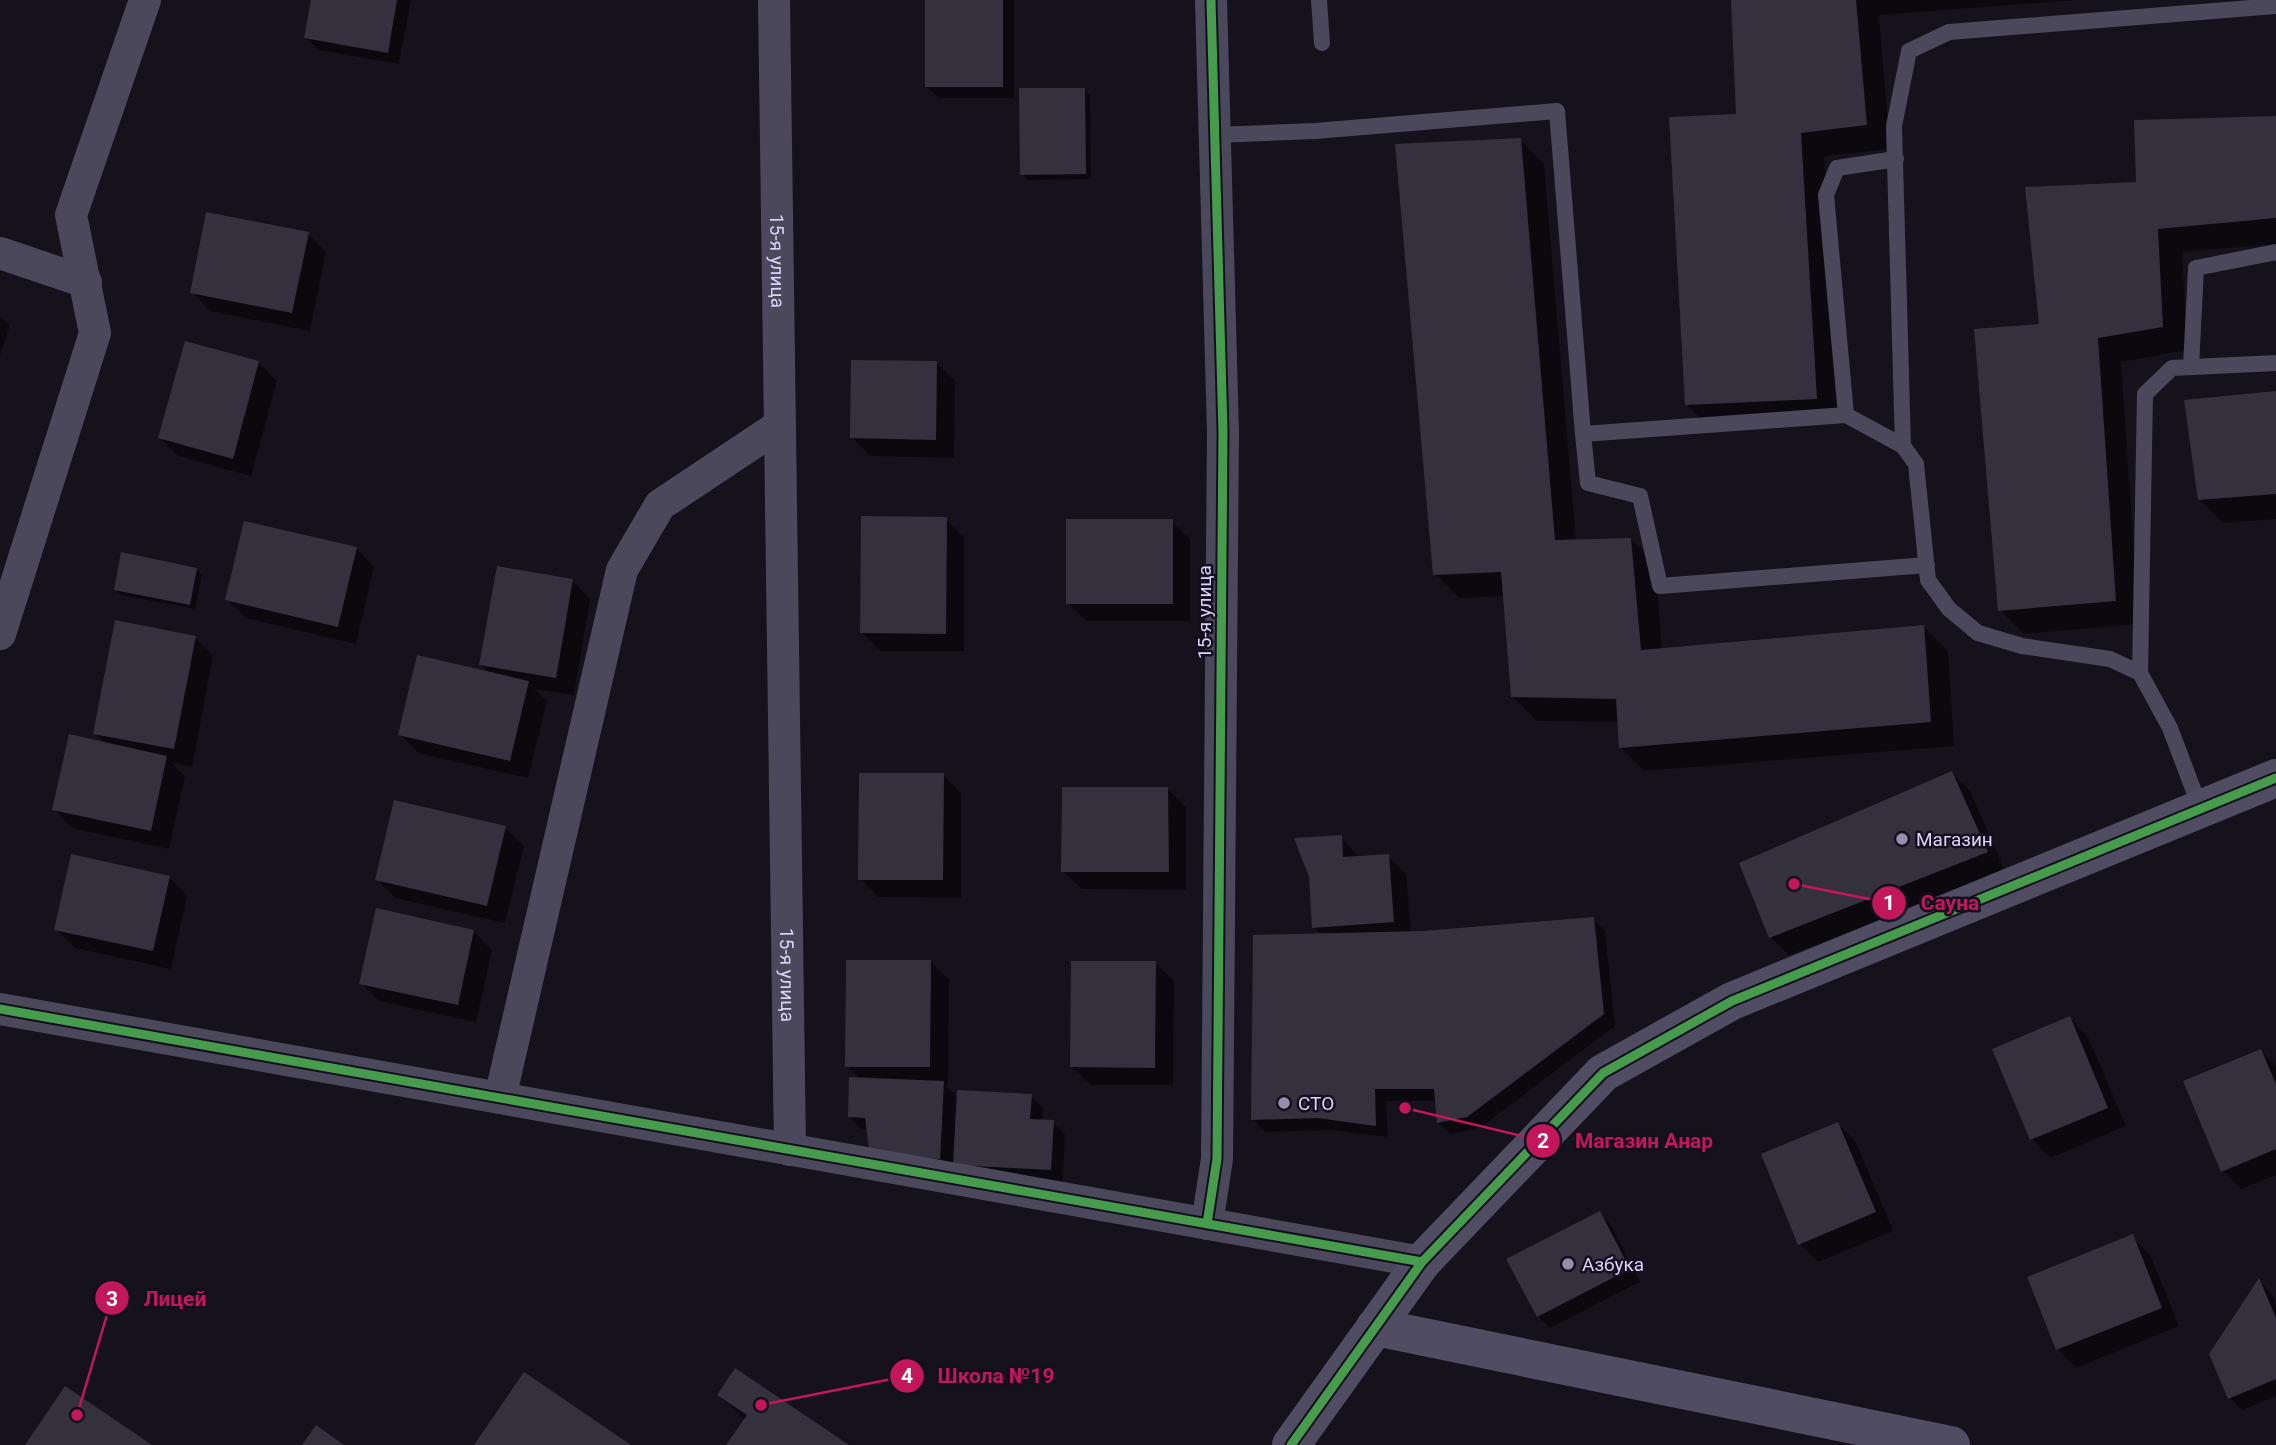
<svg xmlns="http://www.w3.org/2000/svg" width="2276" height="1445" font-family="Roboto,sans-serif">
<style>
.shadow{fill:#0007}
.building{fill:#35303e}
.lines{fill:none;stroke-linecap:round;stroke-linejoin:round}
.lane{stroke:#4b485b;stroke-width:16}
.street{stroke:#4b485b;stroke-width:32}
.secondary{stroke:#504c62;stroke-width:38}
.cycleway-casing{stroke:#140f1f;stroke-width:13}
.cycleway{stroke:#469c4c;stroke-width:9}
.poi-dot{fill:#968fac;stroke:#140f1f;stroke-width:2.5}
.labels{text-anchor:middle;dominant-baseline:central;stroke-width:5;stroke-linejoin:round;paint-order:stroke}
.street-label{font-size:19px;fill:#dcd2fa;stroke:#140f1f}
.poi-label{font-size:19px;fill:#dcd2fa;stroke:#140f1f;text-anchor:start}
.leader{fill:none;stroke:#c2185b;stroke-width:2.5}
.callout-dot{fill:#c2185b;stroke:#140f1f;stroke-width:2.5}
.mark-label{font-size:21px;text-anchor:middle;font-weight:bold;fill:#fff}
.callout-label{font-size:21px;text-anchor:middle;font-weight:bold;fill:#c2185b;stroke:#140f1f;stroke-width:5;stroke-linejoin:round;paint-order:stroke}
</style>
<rect width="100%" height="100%" fill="#15121c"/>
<!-- shadow -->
<path class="shadow" d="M313,0H411L399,64L319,50L306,38Z
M927,0H1014V98H939L926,86Z
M1733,0H2078L1879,15L1890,149L1824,156L1840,422L1710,428L1686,404L1738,115Z
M1084,89L1090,95L1091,179L1027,180L1022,174Z
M2276,117V244L2182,252L2187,350L2121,362L2139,624L2024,634L2000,610L2138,184Z
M1520,140L1544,164L1576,541L1631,539L1655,563L1662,650L1924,627L1948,651L1954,746L1644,771L1620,747L1619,722L1537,721L1513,697L1504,596L1459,598L1435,574Z
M308,234L326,252L310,331L210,311L192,292Z
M0,318L10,325L0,355Z
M186,344L259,363L277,381L251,476L178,456L160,438Z
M937,363L955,381L954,458L870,456L852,437Z
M2276,392V519L2223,523L2199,499Z
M946,519L964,537V651H880L862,633Z
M1172,521L1190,539V621H1086L1068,603Z
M356,548L374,567L356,644L246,618L227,600Z
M197,570L202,575L195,609L121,595L115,589Z
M572,580L590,599L574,695L534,689L547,701L528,778L418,753L400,734L490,674L481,665Z
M195,638L213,656L192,767L171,763L185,776L169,849L72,828L54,809L106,744L95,733Z
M1952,773L1970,791L2005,871L1789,955L1770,937Z
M943,775L961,793V898L878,897L860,879Z
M1168,789L1186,807V890L1082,889L1063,871Z
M505,828L524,846L505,923L395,898L377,879Z
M1341,837L1360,858L1388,856L1406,874L1411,933L1593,918L1605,931L1615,1026L1480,1128L1450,1134L1438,1122L1436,1101H1386L1388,1137L1331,1130L1265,1132L1253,1119L1322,935L1314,927Z
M169,877L187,896L171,969L75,948L56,929Z
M474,932L492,950L476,1022L379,1001L361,983Z
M931,962L949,980L948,1085H945L959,1099L1031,1096L1043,1108L1042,1122H1053L1065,1134L1063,1181L967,1177L952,1162V1171L868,1129H862L849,1117L861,1080L847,1066Z
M1155,963L1174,981L1173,1085H1090L1072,1067Z
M2070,1018L2088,1037L2126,1126L2050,1158L2032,1139L1995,1050Z
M2261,1051L2276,1066V1175L2241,1189L2223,1171Z
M1838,1124L1856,1142L1893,1231L1818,1262L1800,1244Z
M1599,1213L1611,1225L1640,1282L1550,1328L1538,1316Z
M2132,1237L2150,1255L2179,1326L2076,1368L2058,1349Z
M2259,1281L2271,1293L2276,1305V1396L2242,1410L2230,1398Z
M719,1395L846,1445H728L745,1420Z"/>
<!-- building -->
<path class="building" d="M311,0H397L388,53L304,38Z
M925,0H1003V87H925Z
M1731,0H1856L1867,125L1801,133L1817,399L1685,405L1669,117L1736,114Z
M1019,88H1085L1086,174L1020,175Z
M2276,116V218L2158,229L2163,327L2098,338L2116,601L1998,611L1974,329L2039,324L2025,187L2136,182L2134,120Z
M1521,138L1555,540L1631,538L1641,650L1924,625L1931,722L1619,748L1616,699L1511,697L1501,572L1433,575L1395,144Z
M206,212L309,232L292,313L190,293Z
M185,341L259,361L233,459L158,438Z
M851,360L937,361L936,440L850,438Z
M2276,391V494L2198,500L2184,400Z
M861,516L947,517L946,634L860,633Z
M1066,519H1173V604H1066Z
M244,521L357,547L338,627L225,600Z
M121,552L197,568L190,605L114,590Z
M497,566L573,579L556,678L479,665Z
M115,620L196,636L174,749L93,734Z
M417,655L529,681L510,761L398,735Z
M69,734L167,756L151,831L52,810Z
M1952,771L1988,852L1769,938L1739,863Z
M859,773H944L943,880H858Z
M1062,787H1168L1169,872H1061Z
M394,800L506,826L487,906L375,880Z
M1342,835L1343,857L1389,854L1394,922L1312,928L1309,877L1294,838Z
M71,854L170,876L153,951L54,930Z
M376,908L474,930L458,1005L359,984Z
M1594,917L1604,1014L1467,1117L1437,1123L1434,1089H1375L1376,1126L1317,1118L1251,1120L1253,935L1423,931Z
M846,960H931L930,1067H845Z
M1071,961H1156L1155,1068L1070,1067Z
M2070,1016L2108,1108L2030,1140L1992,1049Z
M2261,1049L2276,1084V1149L2221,1172L2183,1081Z
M849,1077L944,1081L940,1159L870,1156L865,1118L848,1117Z
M957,1090L1032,1094L1030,1119L1054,1120L1051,1170L953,1165Z
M1838,1122L1876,1212L1798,1245L1761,1154Z
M1600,1211L1630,1269L1537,1317L1506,1259Z
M2133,1234L2162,1308L2056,1350L2027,1277Z
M2259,1278L2276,1318V1379L2228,1399L2209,1354Z
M735,1368L849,1445H726L747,1415L717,1395Z
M524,1372L631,1445H474Z
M65,1386L152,1445H25Z
M316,1425L344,1445H302Z"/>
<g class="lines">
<!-- lane -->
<path class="lane" d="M1319,0L1322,43
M1216,135L1315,131L1557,111L1583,434L1846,415L1903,446L1916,464L1928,580L1949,609L1978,633L2022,646L2110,659L2140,673L2170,728L2201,810
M2191,367L2196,268L2276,252
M1846,415L1826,195L1837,168L1896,159
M1583,434L1588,483L1640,496L1660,586L1927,565
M1903,446L1894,126L1909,51L1949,32L2276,6
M2140,673L2145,394L2172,368L2276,363"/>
<!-- street -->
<g class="street">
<path id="s1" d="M774,0L790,1150"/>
<path d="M0,253L86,282"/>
<path d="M0,634L95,333L71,215L145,0"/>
<path d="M0,1009L1422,1262"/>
<path d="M500,1098L622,570L660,505L780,425"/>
<path d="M1207,1224L1217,1159L1223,432L1211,0"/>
</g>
<!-- secondary -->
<path class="secondary" d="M1375,1327L1951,1445
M1291,1445L1422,1262L1603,1073L1732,1001L2276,778"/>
<defs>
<path id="cycleway" d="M0,1009L1422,1262
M1207,1224L1217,1159L1223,432L1211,0
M1291,1445L1422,1262L1603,1073L1732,1001L2276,778"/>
</defs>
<!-- cycleway casing -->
<use href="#cycleway" class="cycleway-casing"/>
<!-- cycleway -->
<use href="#cycleway" class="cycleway"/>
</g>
<!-- markers -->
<g class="poi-dot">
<circle cx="1902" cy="839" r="7"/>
<circle cx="1284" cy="1103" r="7"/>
<circle cx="1568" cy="1264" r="7"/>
</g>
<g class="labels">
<!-- street labels -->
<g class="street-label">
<text stroke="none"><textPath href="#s1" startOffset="261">15-я улица</textPath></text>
<text transform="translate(1204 612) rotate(-90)">15-я улица</text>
<text stroke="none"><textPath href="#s1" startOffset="975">15-я улица</textPath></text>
</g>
<!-- poi labels -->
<g class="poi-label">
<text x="1916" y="839">Магазин</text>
<text x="1298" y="1103">СТО</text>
<text x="1582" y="1264">Азбука</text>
</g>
</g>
<!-- callouts -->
<path class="leader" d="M1794 884L1889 903M1405 1108L1543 1141M77 1415L112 1298M761 1405L907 1376"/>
<g class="callout-dot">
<circle cx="1794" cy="884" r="7"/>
<circle cx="1405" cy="1108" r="7"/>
<circle cx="77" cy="1415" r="7"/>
<circle cx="761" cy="1405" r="7"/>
<circle cx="1889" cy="903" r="18"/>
<circle cx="1543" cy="1141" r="18"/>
<circle cx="112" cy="1298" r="18"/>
<circle cx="907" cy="1376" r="18"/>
</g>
<g class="mark-label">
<text x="1889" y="910">1</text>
<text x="1543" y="1148">2</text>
<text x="112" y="1306">3</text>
<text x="907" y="1383">4</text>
</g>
<g class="callout-label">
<text x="1950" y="910">Сауна</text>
<text x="1644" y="1148">Магазин Анар</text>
<text x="175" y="1306">Лицей</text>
<text x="996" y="1383">Школа №19</text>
</g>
</svg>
